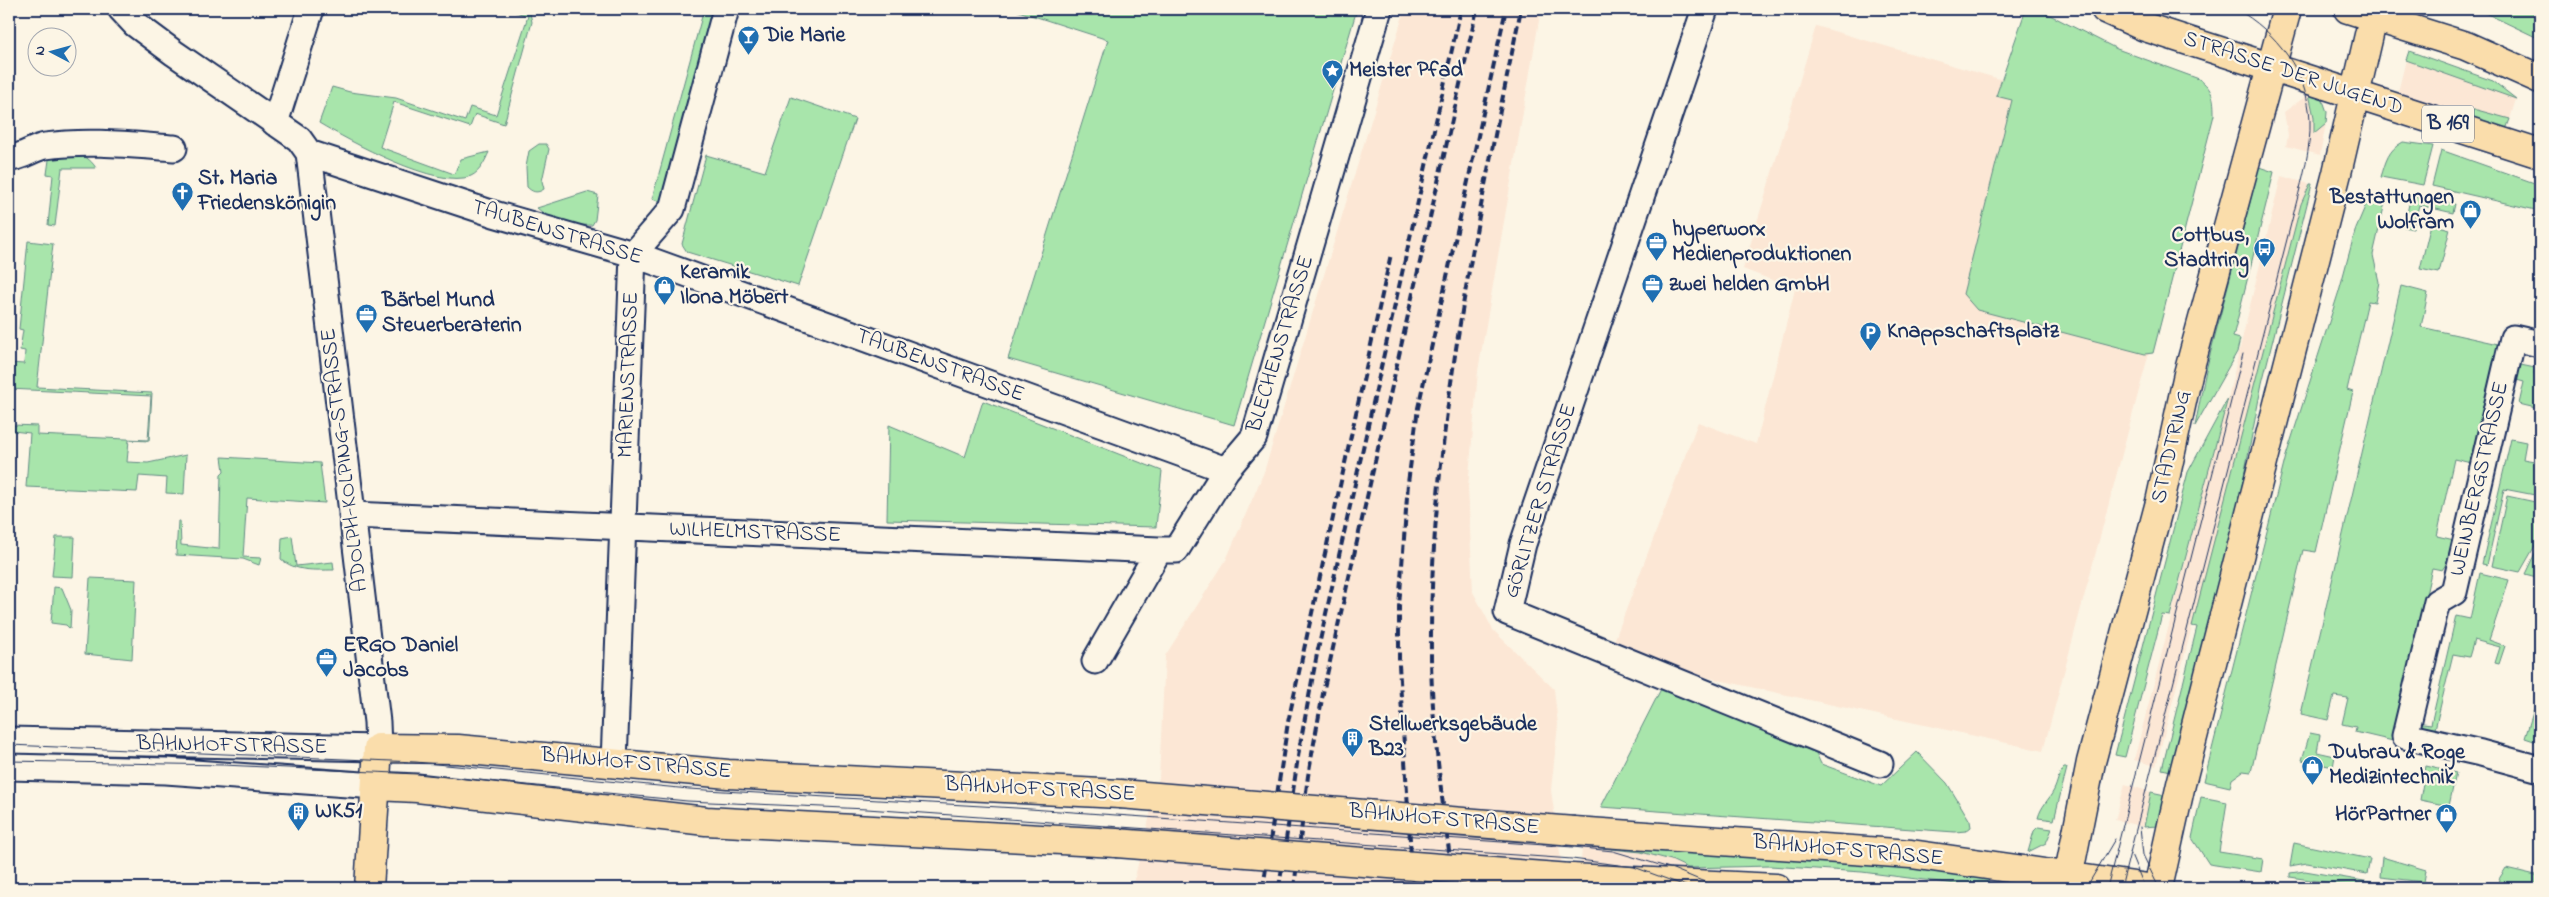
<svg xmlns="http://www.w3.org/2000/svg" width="2549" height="897" font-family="'Indie Flower',sans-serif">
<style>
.built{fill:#fce7d5}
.green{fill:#a8e5ab;stroke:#628a84}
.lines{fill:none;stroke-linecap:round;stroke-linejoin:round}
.minor-casing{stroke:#1b2f5e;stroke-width:29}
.major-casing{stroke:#1b2f5e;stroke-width:31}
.minor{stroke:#fcf5e5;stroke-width:25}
.major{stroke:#faddab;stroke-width:28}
.tram{stroke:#1b2f5e;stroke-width:1}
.rail{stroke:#1b2f5e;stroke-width:4;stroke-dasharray:8 4;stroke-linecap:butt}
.major-bridge-casing{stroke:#1b2f5e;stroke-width:31;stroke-linecap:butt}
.major-bridge{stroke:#faddab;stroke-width:28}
.labels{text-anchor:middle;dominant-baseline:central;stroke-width:4.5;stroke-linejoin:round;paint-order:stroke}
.shield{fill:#fcf5e5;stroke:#5e6a86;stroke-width:1}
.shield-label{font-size:21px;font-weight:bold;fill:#1b2f5e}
.poi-label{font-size:22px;font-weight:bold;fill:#1b2f5e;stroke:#fcf5e5;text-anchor:start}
.street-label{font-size:22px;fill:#1b2f5e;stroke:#fcf5e5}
</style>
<rect width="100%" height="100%" fill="#fcf5e5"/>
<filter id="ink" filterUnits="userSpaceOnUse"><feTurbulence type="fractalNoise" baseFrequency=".02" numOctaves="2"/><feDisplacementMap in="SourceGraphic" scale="10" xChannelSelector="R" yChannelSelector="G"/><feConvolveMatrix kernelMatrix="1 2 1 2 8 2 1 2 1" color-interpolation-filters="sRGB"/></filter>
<g filter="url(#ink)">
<!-- built -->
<path class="built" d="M1405,9H1541L1478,371L1468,488L1473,592L1493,630L1554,689L1558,725L1551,790L1565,888H1127L1134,881L1159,778L1165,656L1226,560L1264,472Z
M1816,26L2003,80L2208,131L2043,751L1673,670L1613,644L1698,422L1756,444L1795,289L1743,269Z
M2406,60L2516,99L2510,119L2477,110H2444L2398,92Z
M2309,94L2314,117V133L2326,123L2320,155L2286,146L2288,135L2284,112Z
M2281,176L2310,184L2301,204L2156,766L2134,760L2228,398Z
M2125,784L2151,792L2144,827L2115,820Z
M1582,846L1641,852L1671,860L1688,868L1581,863Z"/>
<!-- green -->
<path class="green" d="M507,9H529L532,22L504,124L475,114L470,127L394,102L380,147L454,174L461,159L489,152C485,161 480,172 471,176C438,190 349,141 319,123L332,87L350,92L396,98L465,121L470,107L496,115L528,16Z
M704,9H715L663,202L652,199Z
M1012,9H1357L1234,425L1008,359L1108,40Z
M2026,9H2038L2117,49L2199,79C2213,89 2214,98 2214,115L2153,353L2145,354L1977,310L1963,294L2012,100L1996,96Z
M2479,9H2540V39L2479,10Z
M2409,51L2493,81L2516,99L2406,60Z
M2309,94L2321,95L2327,112L2326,123L2314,133V117Z
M791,97L855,119L798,286L687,252L682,244L706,155L765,172Z
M2444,110H2477L2510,119L2507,127L2502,129Z
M2403,142L2433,146L2423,185L2381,177C2386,161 2388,150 2403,142Z
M539,144H546L549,149L542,181L544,189C537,194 532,192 527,187L526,167L529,151Z
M2441,150L2540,185V211L2432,186Z
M50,153C69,153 85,150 96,168H62L55,226L48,225L53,175L47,174Z
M2259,167L2274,172L2233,337L2240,339L2237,352L2195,426L2206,370Z
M2310,184H2312L2262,383L2238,507L2171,771L2162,769L2197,627L2192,626L2301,204Z
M587,192L598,195L595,220L592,225C570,226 553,222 537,208Z
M2370,195L2386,198L2373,255L2379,282L2375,302L2368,301L2347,390L2353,392L2316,552L2303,550L2251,772L2243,771L2232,779L2230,787L2204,781L2286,456L2339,291L2356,228Z
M2411,195L2455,204L2453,213L2419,205L2413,229L2404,227Z
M2431,224L2450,229L2439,273L2420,269Z
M28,241L53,244L37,387L152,393L149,441L129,440L127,462L148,463L186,455L184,494L166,493L167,478L139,476L137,492L26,487L30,433L13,431V425L37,426V435L148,440L151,396L9,389V363L24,364L25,351L20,350L23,330L19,329Z
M2401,286L2428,293L2421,327L2498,344L2471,463L2454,459L2437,536L2454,540L2449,560L2442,570L2432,568L2393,741L2355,732L2356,727L2342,724L2348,698L2334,696L2328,720L2301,714Z
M2516,364L2535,368L2534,375L2540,376V409L2519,404L2524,382L2513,379Z
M2228,398L2170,616L2162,615L2125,757L2115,755L2188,472Z
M983,401L1162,471L1156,527L887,520L889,425L965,457Z
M2511,439L2526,442L2523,459L2540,462V496L2504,489L2487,565L2482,564Z
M222,457L320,463L325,503L247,498L243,557L261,558L259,565L243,559L176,555L178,521H180L181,545L219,549L221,474L224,471Z
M2507,496L2540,503V537L2520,572L2492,566Z
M292,536L296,566L333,562L334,570C314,570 296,572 281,559L282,538Z
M56,537H75L73,577L52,576Z
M2540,543V578L2525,574Z
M2480,573L2509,580L2489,640L2505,646L2499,664L2495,663L2500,647L2474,640L2469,657L2453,654L2434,733L2427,731L2416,722L2431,724L2456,616L2470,619Z
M90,578L136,580L132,659L85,654Z
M54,587L62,588L71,610L70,629L66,625L51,623Z
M1662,687L1813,746L1821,764L1881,786L1917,752L1947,783L1970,821L1971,827L1966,831L1955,832L1601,807Z
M2540,690V743L2525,738Z
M2310,733L2320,735L2317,752L2335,756L2333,767L2302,760Z
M2426,766L2456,773L2449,806L2420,800Z
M2064,768H2067L2054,820L2038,818C2041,806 2049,800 2054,790C2058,782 2058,774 2064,768Z
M2151,792L2165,795L2157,826L2144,827Z
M2201,797L2227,802L2219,852L2263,859L2261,872L2209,864L2192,838Z
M2038,827L2052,829L2046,843L2028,852L2034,831Z
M1583,842L1932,869L1989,879L1987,888L1862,872L1770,866L1688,868L1671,860L1641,852L1582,846Z
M2294,843L2370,859L2367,874L2307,863L2290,866Z
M2382,857L2426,870L2424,882L2380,877Z
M2506,868L2540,876V888H2497L2499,879Z
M2305,871L2405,888H2364L2290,877V873Z"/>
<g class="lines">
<defs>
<path id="minor" d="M121,9L135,24L174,53L299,139L309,153L494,214L633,254L1226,470
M1705,9L1523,544L1507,612L1880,764
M275,123L311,9
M9,158C22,158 33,148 45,146C88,140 132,145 174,148
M2540,344L2513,338L2454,592L2437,602L2405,736L2481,753L2540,769
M352,515L1159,550
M1095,661L1159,550H1176L1226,470L1254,437L1379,9
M9,740L378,748L377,722L309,153
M614,763L633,254L672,209L726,9
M9,767L166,771L376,786"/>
<path id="major" d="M2105,9L2145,27L2540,154
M2348,9L2466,46L2540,79
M376,786L417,788L706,821L1116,843
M1574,831L1911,854L2148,888
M1571,878L1776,888
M369,888L378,748L458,749L728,774L1120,794
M2066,888L2091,762L2160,502L2188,374L2287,9
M2158,888L2181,784L2337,173L2375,9"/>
</defs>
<!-- minor casing -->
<use href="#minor" class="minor-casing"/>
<!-- major casing -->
<use href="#major" class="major-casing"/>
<!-- minor -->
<use href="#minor" class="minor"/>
<!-- major -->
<use href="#major" class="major"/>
<!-- tram -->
<path class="tram" d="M9,745L416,762L689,789L1016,808L1573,847L1613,851L1673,869L1719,888
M9,761L223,765L417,774L687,801L867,809L1572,859L1634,867L1691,888
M2140,827L2143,855L2159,888
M2130,852L2145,888
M2086,888L2115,839
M2107,888L2243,354
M2121,888L2296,204C2303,177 2311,148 2310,120C2308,73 2276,31 2236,9"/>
<!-- rail -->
<path class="rail" d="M1263,888L1288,722L1391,254
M1279,888L1299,750L1317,654L1461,9
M1294,888L1308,776L1324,688L1477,9
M1413,888L1399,665V607L1408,483L1418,408L1506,9
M1454,888C1444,811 1432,735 1431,657C1429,439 1477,222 1521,9"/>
<defs>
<path id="major-bridge" d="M1120,794L1574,831
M1116,843L1571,878"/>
</defs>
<!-- major-bridge casing -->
<use href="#major-bridge" class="major-bridge-casing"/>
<!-- major-bridge -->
<use href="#major-bridge" class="major-bridge"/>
</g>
</g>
<!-- icons -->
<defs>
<symbol id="bar-pin" viewBox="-11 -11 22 30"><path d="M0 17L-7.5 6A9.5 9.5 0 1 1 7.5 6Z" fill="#1f6fb2" stroke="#fcf5e5"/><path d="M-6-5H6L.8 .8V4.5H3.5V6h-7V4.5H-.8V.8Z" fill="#fff"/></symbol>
<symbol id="sight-pin" viewBox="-11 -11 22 30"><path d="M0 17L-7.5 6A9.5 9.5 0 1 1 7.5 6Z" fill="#1f6fb2" stroke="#fcf5e5"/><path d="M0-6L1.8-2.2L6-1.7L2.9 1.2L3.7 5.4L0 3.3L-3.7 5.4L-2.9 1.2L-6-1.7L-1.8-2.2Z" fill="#fff"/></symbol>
<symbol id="church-pin" viewBox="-11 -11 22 30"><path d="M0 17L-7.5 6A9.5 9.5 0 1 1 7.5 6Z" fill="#1f6fb2" stroke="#fcf5e5"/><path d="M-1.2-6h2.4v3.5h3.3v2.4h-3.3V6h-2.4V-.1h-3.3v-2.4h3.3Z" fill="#fff"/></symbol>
<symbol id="shop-pin" viewBox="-11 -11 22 30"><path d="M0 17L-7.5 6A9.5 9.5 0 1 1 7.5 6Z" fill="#1f6fb2" stroke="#fcf5e5"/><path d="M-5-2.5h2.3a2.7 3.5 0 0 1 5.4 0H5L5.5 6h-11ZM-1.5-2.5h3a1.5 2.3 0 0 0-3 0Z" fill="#fff"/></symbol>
<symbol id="office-pin" viewBox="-11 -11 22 30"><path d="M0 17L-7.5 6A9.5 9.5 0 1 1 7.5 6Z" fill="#1f6fb2" stroke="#fcf5e5"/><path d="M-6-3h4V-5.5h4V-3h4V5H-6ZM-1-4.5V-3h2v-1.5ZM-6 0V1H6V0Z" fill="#fff"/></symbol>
<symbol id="bus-pin" viewBox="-11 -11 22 30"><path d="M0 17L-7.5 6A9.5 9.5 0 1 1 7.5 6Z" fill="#1f6fb2" stroke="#fcf5e5"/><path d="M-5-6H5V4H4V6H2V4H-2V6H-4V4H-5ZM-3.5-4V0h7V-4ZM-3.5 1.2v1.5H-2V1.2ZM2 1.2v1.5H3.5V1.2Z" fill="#fff"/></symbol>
<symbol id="parking-pin" viewBox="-11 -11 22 30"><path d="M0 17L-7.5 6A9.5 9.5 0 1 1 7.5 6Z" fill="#1f6fb2" stroke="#fcf5e5"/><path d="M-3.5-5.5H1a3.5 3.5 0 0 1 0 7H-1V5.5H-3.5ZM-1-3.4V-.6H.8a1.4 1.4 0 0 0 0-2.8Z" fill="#fff"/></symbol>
<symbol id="building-pin" viewBox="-11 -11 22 30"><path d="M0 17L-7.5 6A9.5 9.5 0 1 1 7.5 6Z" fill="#1f6fb2" stroke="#fcf5e5"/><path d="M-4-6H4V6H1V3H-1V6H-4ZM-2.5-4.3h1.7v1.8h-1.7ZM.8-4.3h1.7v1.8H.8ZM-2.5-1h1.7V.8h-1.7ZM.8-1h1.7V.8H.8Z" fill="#fff"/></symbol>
</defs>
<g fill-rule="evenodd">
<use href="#bar-pin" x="736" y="24" width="25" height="34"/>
<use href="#sight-pin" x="1320" y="58" width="25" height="34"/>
<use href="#church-pin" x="170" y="180" width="25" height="34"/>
<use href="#shop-pin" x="2458" y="198" width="25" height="34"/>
<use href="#office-pin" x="1644" y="230" width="25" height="34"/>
<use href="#bus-pin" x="2252" y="236" width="25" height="34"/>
<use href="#office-pin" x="1640" y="272" width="25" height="34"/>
<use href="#shop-pin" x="652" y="274" width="25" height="34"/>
<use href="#office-pin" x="354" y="302" width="25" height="34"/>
<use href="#parking-pin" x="1858" y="320" width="25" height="34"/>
<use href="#office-pin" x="314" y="646" width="25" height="34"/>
<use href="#building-pin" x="1340" y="726" width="25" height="34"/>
<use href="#shop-pin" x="2300" y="754" width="25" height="34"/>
<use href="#building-pin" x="286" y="800" width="25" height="34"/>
<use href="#shop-pin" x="2434" y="802" width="25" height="34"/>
</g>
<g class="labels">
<!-- shield labels -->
<rect class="shield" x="2422" y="105.5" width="52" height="37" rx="4"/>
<g class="shield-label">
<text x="2448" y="124">B 169</text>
</g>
<!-- poi labels -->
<g class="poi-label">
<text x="764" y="36">Die Marie</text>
<text x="1349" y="71">Meister Pfad</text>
<text x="198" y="179">St. Maria<tspan x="198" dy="25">Friedenskönigin</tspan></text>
<text x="2454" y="198" text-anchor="end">Bestattungen<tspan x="2454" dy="25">Wolfram</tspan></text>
<text x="1672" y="230">hyperworx<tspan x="1672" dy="25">Medienproduktionen</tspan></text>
<text x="2249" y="236" text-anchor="end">Cottbus,<tspan x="2249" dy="25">Stadtring</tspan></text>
<text x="680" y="273">Keramik<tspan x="680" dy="25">Ilona Möbert</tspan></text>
<text x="1669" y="285">zwei helden GmbH</text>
<text x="382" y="301">Bärbel Mund<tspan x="382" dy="25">Steuerberaterin</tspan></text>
<text x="1887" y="332">Knappschaftsplatz</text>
<text x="343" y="646">ERGO Daniel<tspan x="343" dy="25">Jacobs</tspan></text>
<text x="1369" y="725">Stellwerksgebäude<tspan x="1369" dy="25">B23</tspan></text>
<text x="2329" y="753">Dubrau &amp; Roge<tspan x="2329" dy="25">Medizintechnik</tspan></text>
<text x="315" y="812">WK51</text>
<text x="2431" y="815" text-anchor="end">HörPartner</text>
</g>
<!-- street labels -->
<g class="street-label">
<text transform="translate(2293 74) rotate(18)">STRASSE DER JUGEND</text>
<text transform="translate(557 233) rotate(17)">TAUBENSTRASSE</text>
<text transform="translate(1281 344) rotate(-73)">BLECHENSTRASSE</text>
<text transform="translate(940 366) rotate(20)">TAUBENSTRASSE</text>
<text transform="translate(629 375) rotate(-88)">MARIENSTRASSE</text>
<text transform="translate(2172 447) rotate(-77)">STADTRING</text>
<text transform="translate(345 460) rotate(-97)">ADOLPH-KOLPING-STRASSE</text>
<text transform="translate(2480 479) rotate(-77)">WEINBERGSTRASSE</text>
<text transform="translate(1541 501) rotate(-73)">GÖRLITZER STRASSE</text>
<text transform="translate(755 533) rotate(2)">WILHELMSTRASSE</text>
<text transform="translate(232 746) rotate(1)">BAHNHOFSTRASSE</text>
<text transform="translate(636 764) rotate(5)">BAHNHOFSTRASSE</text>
<text transform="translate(1040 790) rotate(3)">BAHNHOFSTRASSE</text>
<text transform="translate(1444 820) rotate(5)">BAHNHOFSTRASSE</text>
<text transform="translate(1848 851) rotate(5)">BAHNHOFSTRASSE</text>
</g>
</g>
<!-- margin -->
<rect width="2549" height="897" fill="none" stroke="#fcf5e5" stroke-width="30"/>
<rect x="15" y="15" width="2519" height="867" fill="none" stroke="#1b2f5e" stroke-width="2" filter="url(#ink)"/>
<!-- north arrow -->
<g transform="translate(52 52) rotate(276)"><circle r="24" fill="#fcf5e5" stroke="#a2a6af"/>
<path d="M0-4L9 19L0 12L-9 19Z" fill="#1f6fb2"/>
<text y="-8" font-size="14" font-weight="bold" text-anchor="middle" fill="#1b2f5e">N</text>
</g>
</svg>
